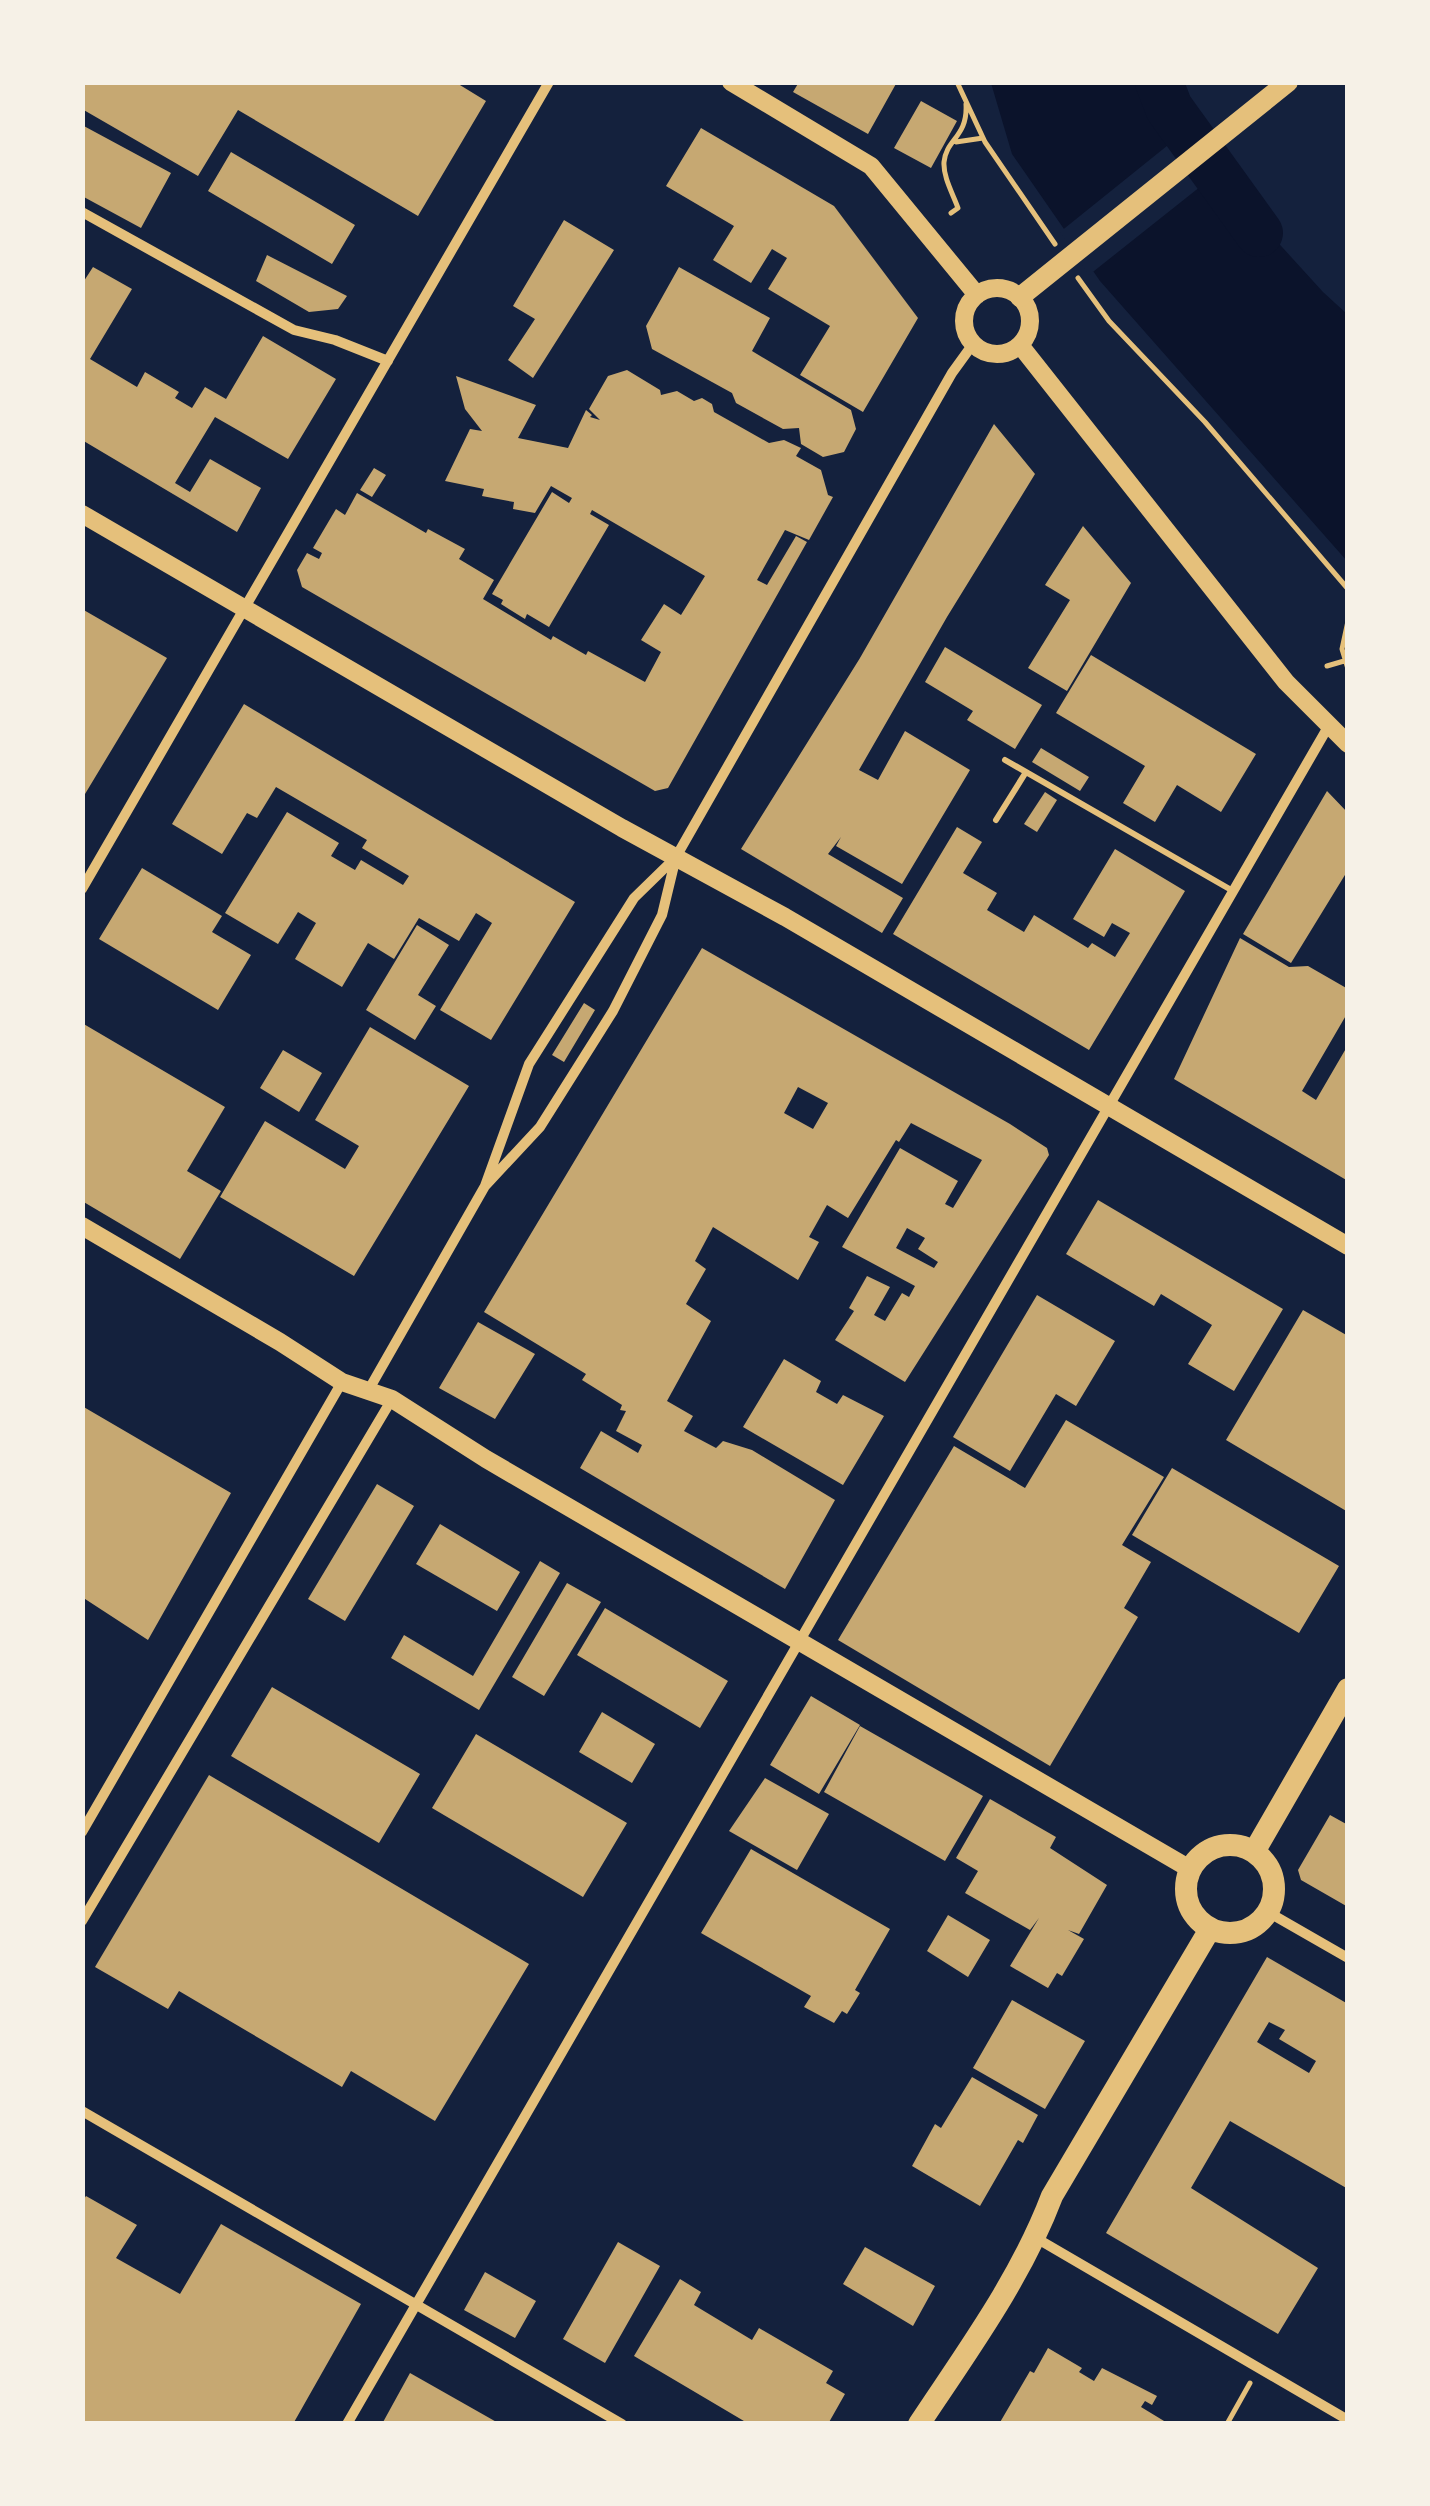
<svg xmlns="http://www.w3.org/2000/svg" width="1430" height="2506" font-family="Arial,sans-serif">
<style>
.water{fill:#0b132b}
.pier{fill:#14213d}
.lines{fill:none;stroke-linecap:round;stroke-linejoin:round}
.river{stroke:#0b132b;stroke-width:48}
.building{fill:#c6a872;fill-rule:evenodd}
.path{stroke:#e5c07b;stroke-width:5}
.service{stroke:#e5c07b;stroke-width:6}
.minor{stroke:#e5c07b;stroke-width:10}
.tertiary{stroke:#e5c07b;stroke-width:18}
.secondary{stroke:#e5c07b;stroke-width:20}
.trunk{stroke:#e5c07b;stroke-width:22}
</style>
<rect width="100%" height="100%" fill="#14213d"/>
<!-- water -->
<path class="water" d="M991,83H1164L1190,146L1323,292L1347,314V561L1100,281L1012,154Z"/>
<!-- pier -->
<path class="pier" d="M1188,129L1194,143L1220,171L1089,275L1060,232Z"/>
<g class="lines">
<!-- river -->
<path class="river" d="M1159,82L1169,108L1259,233"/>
</g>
<!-- building -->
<path class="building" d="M82,82H455L486,101L418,216L238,110L198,176L82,109Z
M799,82H897L868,134L793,92Z
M921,101L957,121L931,168L894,148Z
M82,125L171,173L141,228L82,196Z
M701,128L834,206L918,318L863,412L800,375L830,326L768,289L787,258L772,249L751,283L713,260L734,226L666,186Z
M231,152L355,225L332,264L208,191Z
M564,220L614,250L533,378L508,360L535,319L513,306Z
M267,255L347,296L338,309L309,312L256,281Z
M93,267L132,289L90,359L137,387L145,372L179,392L175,398L192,408L205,387L226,399L263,336L336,379L288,459L215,417L175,483L190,492L210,459L261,488L237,532L82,440V284Z
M679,267L770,318L752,351L851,410L856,429L844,452L823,457L801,444L799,428L783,429L736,403L732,393L652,349L646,326Z
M627,370L660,390L661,395L677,391L694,401L702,398L712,404L714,412L769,443L784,440L801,448L796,456L821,470L828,495L833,497L809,540L785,530L757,580L767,585L796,536L807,542L668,788L655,791L302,587L297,570L307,553L319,559L322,553L313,548L336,509L345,515L357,493L426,533L428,529L465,549L459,559L494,580L483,599L551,640L553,636L586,655L588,651L645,682L661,652L641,640L664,604L681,615L705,576L592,510L590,514L609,525L549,627L527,614L525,619L501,604L503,600L492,594L552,492L569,503L572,498L551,486L535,513L513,509L514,502L482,496L484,489L445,481L470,429L482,431L465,409L456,376L536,405L518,438L568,448L586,410L592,415L590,417L600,420L589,409L608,376Z
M994,424L1035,474L947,617L859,770L878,780L905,731L970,770L902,884L836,846L841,837L828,854L903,898L882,933L741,849L860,658Z
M374,468L386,475L372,497L360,490Z
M1083,526L1131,583L1067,691L1028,668L1070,600L1045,585Z
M82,609L167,658L82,799Z
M945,647L1042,705L1015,749L967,720L973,711L925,682Z
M1091,655L1256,754L1221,812L1177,785L1155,822L1123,803L1145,766L1056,713Z
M244,704L575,902L491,1040L440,1010L492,923L476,913L459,941L419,918L394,959L368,943L342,987L295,959L316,923L298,912L278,944L225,913L287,812L339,843L331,856L355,870L361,860L403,885L409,876L362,848L367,840L276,787L257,818L247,813L222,854L172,824Z
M1041,748L1089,777L1080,791L1032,762Z
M1327,791L1348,813V870L1291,963L1243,934Z
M1045,792L1057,800L1037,832L1024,824Z
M957,827L982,842L963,873L997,893L987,910L1024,932L1034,915L1088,948L1092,943L1115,957L1130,933L1112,923L1104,937L1073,919L1115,849L1185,891L1089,1050L893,934Z
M142,868L222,916L212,932L251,955L218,1010L99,939Z
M417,925L449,945L418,995L436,1006L415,1040L366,1010Z
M1240,938L1289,967L1308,966L1348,989V1012L1302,1091L1316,1100L1348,1045V1181L1174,1079Z
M702,948L1010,1124L1047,1148L1049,1155L905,1382L835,1340L854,1311L849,1308L867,1276L890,1287L874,1315L885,1321L902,1293L909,1297L915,1286L842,1247L900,1148L958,1181L945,1204L953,1208L982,1160L911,1123L899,1142L896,1140L848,1218L827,1205L809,1237L819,1242L798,1280L713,1227L695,1261L706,1269L686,1304L711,1321L667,1401L693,1416L684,1431L716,1448L723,1441L752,1450L835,1500L785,1589L580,1468L601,1431L638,1453L642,1445L616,1431L626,1411L620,1410L622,1405L582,1380L586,1374L484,1312ZM798,1087L828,1103L813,1129L784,1113ZM907,1228L925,1238L918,1249L938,1262L934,1268L896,1248Z
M584,1003L595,1010L564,1062L552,1055Z
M82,1023L225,1107L187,1171L221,1191L180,1259L82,1201Z
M370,1027L469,1086L354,1276L220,1197L265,1121L345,1169L359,1146L315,1120Z
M283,1050L322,1073L299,1112L260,1088Z
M1098,1200L1283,1309L1234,1391L1188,1364L1212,1325L1161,1294L1154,1306L1066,1254Z
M1037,1295L1115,1341L1076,1406L1056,1394L1010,1471L953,1437Z
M1303,1310L1348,1336V1512L1226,1440Z
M478,1322L535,1354L495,1419L439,1388Z
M784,1359L821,1381L816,1392L837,1404L843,1395L884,1416L843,1485L743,1427Z
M82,1406L231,1493L148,1640L82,1597Z
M1066,1420L1164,1477L1122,1545L1151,1562L1124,1608L1138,1617L1050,1766L838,1640L954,1446L1025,1488Z
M1172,1468L1339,1566L1299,1633L1132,1535Z
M377,1484L414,1506L345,1621L308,1599Z
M440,1524L520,1572L497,1611L416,1564Z
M540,1561L560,1573L479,1710L391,1658L404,1635L473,1676Z
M567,1583L601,1602L544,1696L512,1677Z
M605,1608L728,1681L700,1728L577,1655Z
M272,1687L420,1774L379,1843L231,1756Z
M811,1696L860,1725L819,1794L770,1765Z
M602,1712L655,1744L632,1783L579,1752Z
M860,1726L983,1796L945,1861L824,1792Z
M476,1734L627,1823L583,1897L432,1808Z
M209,1775L529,1964L435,2121L351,2071L342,2087L179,1991L168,2009L95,1967Z
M765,1778L829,1814L797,1870L729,1831Z
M990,1799L1056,1837L1050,1848L1107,1885L1079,1934L1068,1930L1084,1939L1062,1976L1057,1973L1048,1988L1010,1966L1039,1918L1030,1930L965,1893L978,1871L956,1858Z
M1330,1815L1348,1825V1907L1301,1880L1298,1870Z
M751,1849L890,1929L855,1990L860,1993L847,2014L842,2011L834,2023L804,2007L811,1996L701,1933Z
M948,1915L990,1940L968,1977L927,1951Z
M1267,1957L1348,2004V2189L1230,2121L1191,2188L1318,2268L1278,2334L1106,2233ZM1269,2022L1285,2030L1279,2039L1316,2061L1309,2073L1257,2042Z
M1012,2000L1085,2041L1045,2109L973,2068Z
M972,2077L1038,2115L1023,2143L1018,2140L980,2206L912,2166L935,2124L941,2128Z
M86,2196L137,2225L116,2258L180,2294L221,2224L361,2304L293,2424H82V2202Z
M618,2242L660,2266L605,2363L563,2339Z
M865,2247L935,2286L913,2326L843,2284Z
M485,2272L536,2301L515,2338L464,2310Z
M680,2279L701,2292L694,2305L752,2340L759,2328L833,2371L826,2383L845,2394L828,2424H749L634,2356Z
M1048,2348L1082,2368L1079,2372L1094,2381L1102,2368L1157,2396L1152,2405L1145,2401L1141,2407L1169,2424H999L1030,2371L1034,2373Z
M410,2373L500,2424H382Z"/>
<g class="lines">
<!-- path -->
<path class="path" d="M957,82L985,142L1055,244
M956,142L983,138
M951,213L958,208C953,194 943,177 944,162C946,139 968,137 966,104
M1078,278L1109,321L1205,422L1348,589
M1348,621L1342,649L1348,669
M1327,666L1344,661
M1227,2424L1250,2383"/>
<!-- service -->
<path class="service" d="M1005,760L1233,891
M996,820L1026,772"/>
<!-- minor -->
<path class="minor" d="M82,212L294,330L335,340L388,361
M82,889L549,82
M485,1186L540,1127L613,1011L662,915L676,857L952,373L973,344
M368,1391L485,1186L529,1064L634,898L674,859
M82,1832L342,1382
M1268,1912L1348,1958
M82,1921L392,1399
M82,2111L622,2424
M1036,2238L1348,2420
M347,2424L1328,727"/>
<!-- tertiary -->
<path class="tertiary" d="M731,82L871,166L977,295
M964 321a33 33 0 1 1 66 0a33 33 0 1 1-66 0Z
M1020,345L1286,682L1348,744
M82,514L622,828L785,917L1348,1246
M82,1226L280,1342L342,1382L392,1399L486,1459L1190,1869"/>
<!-- secondary -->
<path class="secondary" d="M1020,297L1288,82"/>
<!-- trunk -->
<path class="trunk" d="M1186 1889a44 44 0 1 1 88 0a44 44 0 1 1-88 0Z
M1254,1852L1348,1689
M919,2424C968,2350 1021,2278 1052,2196L1210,1929"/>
</g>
<!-- border -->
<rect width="1430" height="2506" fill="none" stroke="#f6f1e7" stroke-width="170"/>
</svg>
